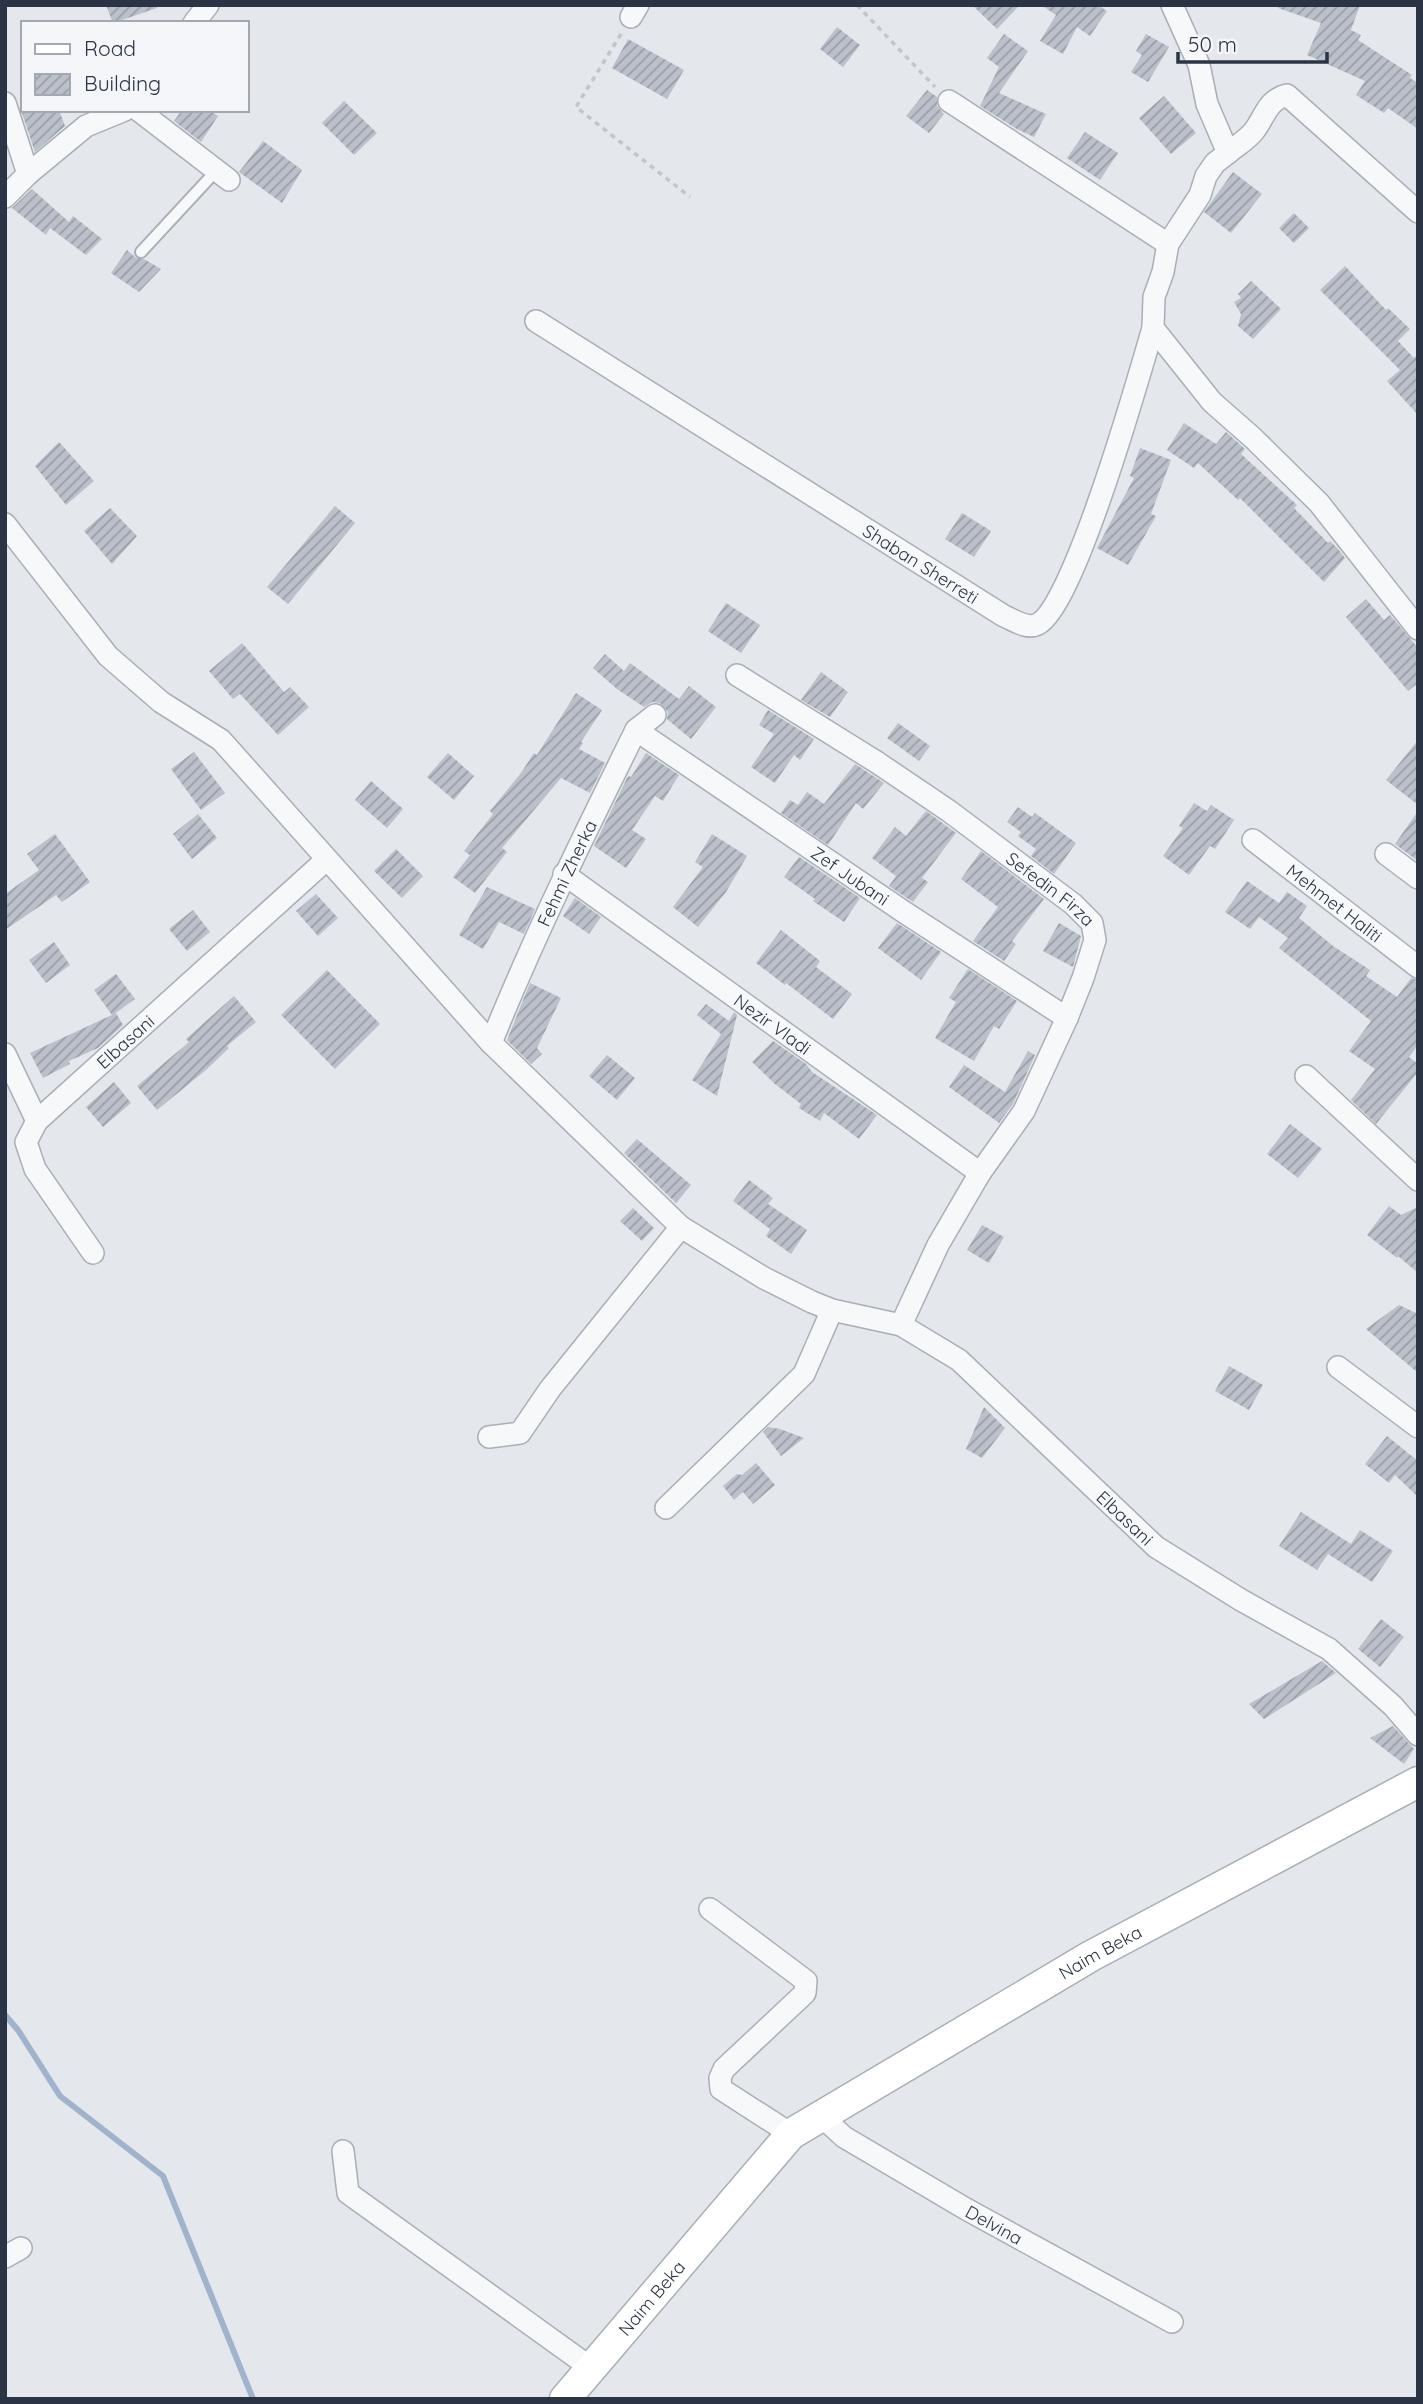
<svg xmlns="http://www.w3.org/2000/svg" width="1423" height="2404" font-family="Quicksand,sans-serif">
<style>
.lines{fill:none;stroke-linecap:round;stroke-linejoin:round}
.stream{stroke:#9fb4cc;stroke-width:6}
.building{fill:url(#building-hatch)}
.lane-casing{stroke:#a9aeb7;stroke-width:14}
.street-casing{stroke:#a9aeb7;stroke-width:24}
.secondary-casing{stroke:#a9aeb7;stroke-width:33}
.path{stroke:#c2c5cb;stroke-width:3.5;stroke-dasharray:5 5;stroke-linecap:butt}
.lane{stroke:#f7f8fa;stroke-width:10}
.street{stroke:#f7f8fa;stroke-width:21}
.secondary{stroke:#fff;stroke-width:30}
.labels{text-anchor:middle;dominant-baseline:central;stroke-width:5;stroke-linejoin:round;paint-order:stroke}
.street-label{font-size:18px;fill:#2b3445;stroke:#f4f6f9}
</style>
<defs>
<pattern id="building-hatch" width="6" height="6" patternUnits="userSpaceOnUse" patternTransform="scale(1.75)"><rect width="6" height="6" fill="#bbc0ca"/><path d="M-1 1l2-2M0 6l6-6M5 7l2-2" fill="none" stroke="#989da6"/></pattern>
</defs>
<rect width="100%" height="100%" fill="#e4e7ec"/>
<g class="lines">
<!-- stream -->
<path class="stream" d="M5,2015L18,2030L60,2096L163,2176L253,2399"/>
</g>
<!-- building -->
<path class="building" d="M106,5H157V8L113,23Z
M972,5H1020L997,29Z
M1041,5H1098L1107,11L1090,36L1077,27L1063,54L1040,41L1056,15Z
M1278,5H1360L1351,30L1361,35L1358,40L1412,75L1410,78L1418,83V129L1388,108L1384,113L1356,95L1365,81L1307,55L1321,23L1278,8Z
M837,27L860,45L843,67L820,49Z
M1004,34L1028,51L999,93L1046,114L1034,137L1017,129L980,106L999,67L987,58Z
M1146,34L1169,47L1148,82L1131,72L1142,55L1136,51Z
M628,39L684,70L667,99L612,68Z
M927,90L937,97V106L944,114L929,133L906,116Z
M1164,96L1196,133L1171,154L1139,118Z
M344,101L377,133L354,155L322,123Z
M21,110H59L65,126L35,152Z
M182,110H209L218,116L201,142L174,121Z
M1085,132L1118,153L1100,180L1067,158Z
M263,141L302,170L282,203L239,172Z
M1233,172L1262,194L1231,233L1204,212Z
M32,189L69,222L73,216L102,239L86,255L50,228L46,235L12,208Z
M1294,213L1309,228L1294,243L1279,228Z
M127,250L136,258L144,259L161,269L139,292L111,273Z
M1345,266L1386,310L1388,308L1410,329L1398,341L1414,358L1418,354V415L1387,381L1400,370L1320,290Z
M1251,281L1281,309L1253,339L1238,326L1241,314L1234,302L1241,298L1238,294Z
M1184,423L1216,444L1226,432L1245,449L1241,454L1297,505L1294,508L1328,543L1330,541L1338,549L1345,558L1324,582L1240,498L1238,500L1198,463L1194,468L1167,450Z
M59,442L94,481L66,505L35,466Z
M1140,448L1171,460L1151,514L1156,516L1128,565L1097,548L1134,478L1130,476Z
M335,506L355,523L288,604L267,587Z
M110,508L137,536L112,564L84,531Z
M962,513L991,531L974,557L945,539Z
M1366,599L1384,620L1390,615L1418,648V683L1408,691L1346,617Z
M726,603L760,625L741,653L708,631Z
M242,643L284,692L290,687L309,707L278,735L240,694L233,699L209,671Z
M605,654L624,671L630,663L679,699L689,686L716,707L691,739L667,719L668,712L660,703L652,702L644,707L617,689L593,668Z
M821,672L848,692L830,717L801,700Z
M576,693L602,710L581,742L583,743L579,749L605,763L590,793L561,778L502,848L507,852L475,893L453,877L470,855L464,851L493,814L490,811L521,773L534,753L537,755Z
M768,710L814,739L800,760L794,755L775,783L751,767L774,734L759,725Z
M898,723L930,746L919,761L887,738Z
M1418,740V805L1386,780Z
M194,752L225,793L201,810L171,769Z
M448,753L474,776L454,800L427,777Z
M646,753L679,775L663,801L655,796L632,830L646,839L626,868L594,846L628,776L631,777Z
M855,764L884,783L863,809L856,803L828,845L781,813L790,800L798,805L807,792L824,804Z
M371,781L403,809L387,828L355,800Z
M1194,803L1207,811L1211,805L1234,820L1215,849L1210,846L1189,875L1163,856L1183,828L1179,826Z
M1018,807L1032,817L1035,813L1076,843L1054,874L1031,856L1036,849L1018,836L1021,832L1007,822Z
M926,811L956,833L922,878L928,882L913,902L889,886L896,876L872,858L895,827L906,836Z
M1418,811V861L1395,844Z
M198,814L217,838L192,859L173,834Z
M55,834L90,882L62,902L56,895L5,930V894L39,870L27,854Z
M712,834L747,856L726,892L698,927L673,907L703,867L695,862Z
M396,849L423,876L402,898L374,871Z
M981,851L1044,899L1012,941L1016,944L1004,961L973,941L998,907L961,879Z
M799,857L860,898L844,922L813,901L815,899L784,877Z
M1247,881L1279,903L1287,892L1307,906L1299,918L1333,946L1370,970L1366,976L1397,997L1411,978L1418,980V1045L1409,1057L1418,1064V1072L1376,1124L1351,1100L1375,1069L1349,1051L1371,1021L1279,948L1288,938L1259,917L1250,929L1225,912Z
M487,887L535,909L524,934L499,922L483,949L459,935Z
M316,894L338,918L318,936L296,911Z
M575,898L601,917L589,934L563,916Z
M193,910L210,932L187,951L169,929Z
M897,923L941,952L921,980L878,948Z
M1059,923L1081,936L1073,967L1043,951Z
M781,930L820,961L816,967L852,994L833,1019L786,983L785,985L756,963Z
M54,942L70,965L46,983L29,960Z
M968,969L1017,1001L999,1029L994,1026L974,1061L935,1038L956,1002L949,998Z
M327,970L380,1024L335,1069L281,1015Z
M116,974L135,999L113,1015L116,1013L123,1025L98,1048L69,1061L70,1064L43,1078L30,1053L112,1015L94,990Z
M530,983L561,998L537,1048L542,1054L531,1064L507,1040Z
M234,996L256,1022L227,1046L229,1048L206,1070L157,1110L137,1086L189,1042L186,1039Z
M706,1004L729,1021L734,1012L737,1015L717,1096L692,1080L721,1034L697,1015Z
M773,1041L806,1064L812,1072L877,1115L859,1139L824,1113L820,1121L799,1108L801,1104L775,1084L752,1062Z
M1028,1051L1035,1055L1013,1104L999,1123L949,1087L964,1065L1005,1092Z
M607,1055L635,1078L617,1100L589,1076Z
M114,1082L131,1103L103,1127L86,1107Z
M1290,1124L1322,1149L1298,1178L1267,1154Z
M637,1139L691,1185L676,1203L624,1153Z
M749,1180L773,1198L768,1204L807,1230L791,1254L766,1236L770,1229L733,1201Z
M1389,1206L1401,1215L1418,1207V1273L1398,1256L1397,1258L1367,1235Z
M633,1208L654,1228L642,1241L620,1221Z
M982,1225L1004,1237L989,1263L967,1250Z
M1399,1305L1418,1314V1373L1366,1329Z
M1229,1366L1263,1385L1249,1410L1215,1391Z
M984,1407L1005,1428L982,1458L966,1449Z
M768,1427L780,1429L804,1438L781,1456L763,1432Z
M1387,1436L1418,1461V1497L1395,1475L1389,1483L1365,1464Z
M756,1463L775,1485L753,1504L743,1492L734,1500L723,1486L737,1474L742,1475Z
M1301,1512L1351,1544L1360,1530L1393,1551L1372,1582L1328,1554L1317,1570L1279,1546Z
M1381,1619L1404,1637L1380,1667L1358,1649Z
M1322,1661L1336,1673L1264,1719L1249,1704Z
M1393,1726L1414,1749L1404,1764L1370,1738Z"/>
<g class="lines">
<defs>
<path id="lane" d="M141,252L216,171"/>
<g id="street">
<path d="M1172,5L1199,65L1207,104L1228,153L1215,163L1206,176L1200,195L1168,244L1163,272L1154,297L1153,328L1212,402L1253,438L1319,503L1418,629"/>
<path d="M631,17L638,5"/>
<path d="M194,23L208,5"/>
<path d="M949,101L1168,244"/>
<path d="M5,103L28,174"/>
<path d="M138,110L229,180"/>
<path d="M1228,153C1236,146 1247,140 1254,131C1265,117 1267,100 1287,95L1418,212"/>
<path d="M5,197L28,174L86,126L125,110"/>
<path id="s1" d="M536,321L1004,616C1014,620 1027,630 1038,624C1074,606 1139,376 1153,328"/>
<path id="s2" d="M5,524L108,656L161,702L221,740L491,1043L681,1227L764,1278L812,1302L832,1310L901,1325L959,1360L1156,1547L1241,1600L1329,1649L1393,1706L1418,1735"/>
<path id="s3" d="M737,675L878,763L949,811L1073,904L1092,923L1095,940L1083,978L1067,1018L1024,1111L980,1173L938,1245L901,1325"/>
<path id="s4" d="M636,730L904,912L1067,1018"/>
<path id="s5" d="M1253,840L1418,967"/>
<path d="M1386,854L1418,878"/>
<path id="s6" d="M564,874L980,1173"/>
<path id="s7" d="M491,1043C534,936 585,833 636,730L655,715"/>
<path d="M5,1054L37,1121"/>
<path d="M1306,1076L1418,1180"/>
<path id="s8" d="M93,1253L35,1169L26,1142L37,1121L326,860"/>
<path d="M1338,1367L1418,1427"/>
<path d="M489,1437L520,1433L550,1389L681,1227"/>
<path d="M666,1508L804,1374L832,1310"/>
<path d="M710,1909L806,1981L805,1993L724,2069L720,2078L721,2089L791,2134"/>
<path id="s9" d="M821,2116L844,2137L966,2209L1172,2322"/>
<path d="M343,2151L348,2193L591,2368"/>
<path d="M5,2257L21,2248"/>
</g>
<g id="secondary">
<path id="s10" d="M565,2399L791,2134L1091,1956L1418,1782"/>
</g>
</defs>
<!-- lane casing -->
<use href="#lane" class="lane-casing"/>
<!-- street casing -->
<use href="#street" class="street-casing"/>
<!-- secondary casing -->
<use href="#secondary" class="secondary-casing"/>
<!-- path -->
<path class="path" d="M857,5L935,87
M621,34L576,107L690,197"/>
<!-- lane -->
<use href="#lane" class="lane"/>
<!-- street -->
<use href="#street" class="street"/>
<!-- secondary -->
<use href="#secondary" class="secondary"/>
</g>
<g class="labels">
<!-- street labels -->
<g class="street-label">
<text stroke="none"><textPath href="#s1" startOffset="455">Shaban Sherreti</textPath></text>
<text stroke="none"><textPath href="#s7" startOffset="186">Fehmi Zherka</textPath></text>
<text stroke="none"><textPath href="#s4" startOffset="259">Zef Jubani</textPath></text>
<text stroke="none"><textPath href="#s3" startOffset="380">Sefedin Firza</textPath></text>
<text stroke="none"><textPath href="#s5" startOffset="103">Mehmet Haliti</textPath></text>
<text stroke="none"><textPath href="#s6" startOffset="257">Nezir Vladi</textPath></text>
<text stroke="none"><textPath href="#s8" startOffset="273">Elbasani</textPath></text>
<text stroke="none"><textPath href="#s2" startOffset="1519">Elbasani</textPath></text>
<text stroke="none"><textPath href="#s10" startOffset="707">Naim Beka</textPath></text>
<text stroke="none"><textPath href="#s9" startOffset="205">Delvina</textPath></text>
<text stroke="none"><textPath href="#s10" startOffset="133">Naim Beka</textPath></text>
</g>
</g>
<!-- border -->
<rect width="1423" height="2404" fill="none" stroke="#2b3445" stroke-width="14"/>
<!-- legend -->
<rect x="21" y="21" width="228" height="91" fill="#f4f6f9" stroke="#a4a8b1" stroke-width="2"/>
<rect x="35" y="44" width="35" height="10" fill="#ffffff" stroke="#a4a8b1" stroke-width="2"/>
<text x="84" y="56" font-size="21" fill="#2b3445">Road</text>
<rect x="35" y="74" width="35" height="21" fill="url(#building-hatch)" stroke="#a4a8b1" stroke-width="2"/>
<text x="84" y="91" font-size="21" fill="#2b3445">Building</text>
<!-- scale -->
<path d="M1178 52v10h149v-10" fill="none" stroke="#2b3445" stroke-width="3.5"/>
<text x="1188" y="52" font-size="21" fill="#2b3445" stroke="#f4f6f9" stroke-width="5" paint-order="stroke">50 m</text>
</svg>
